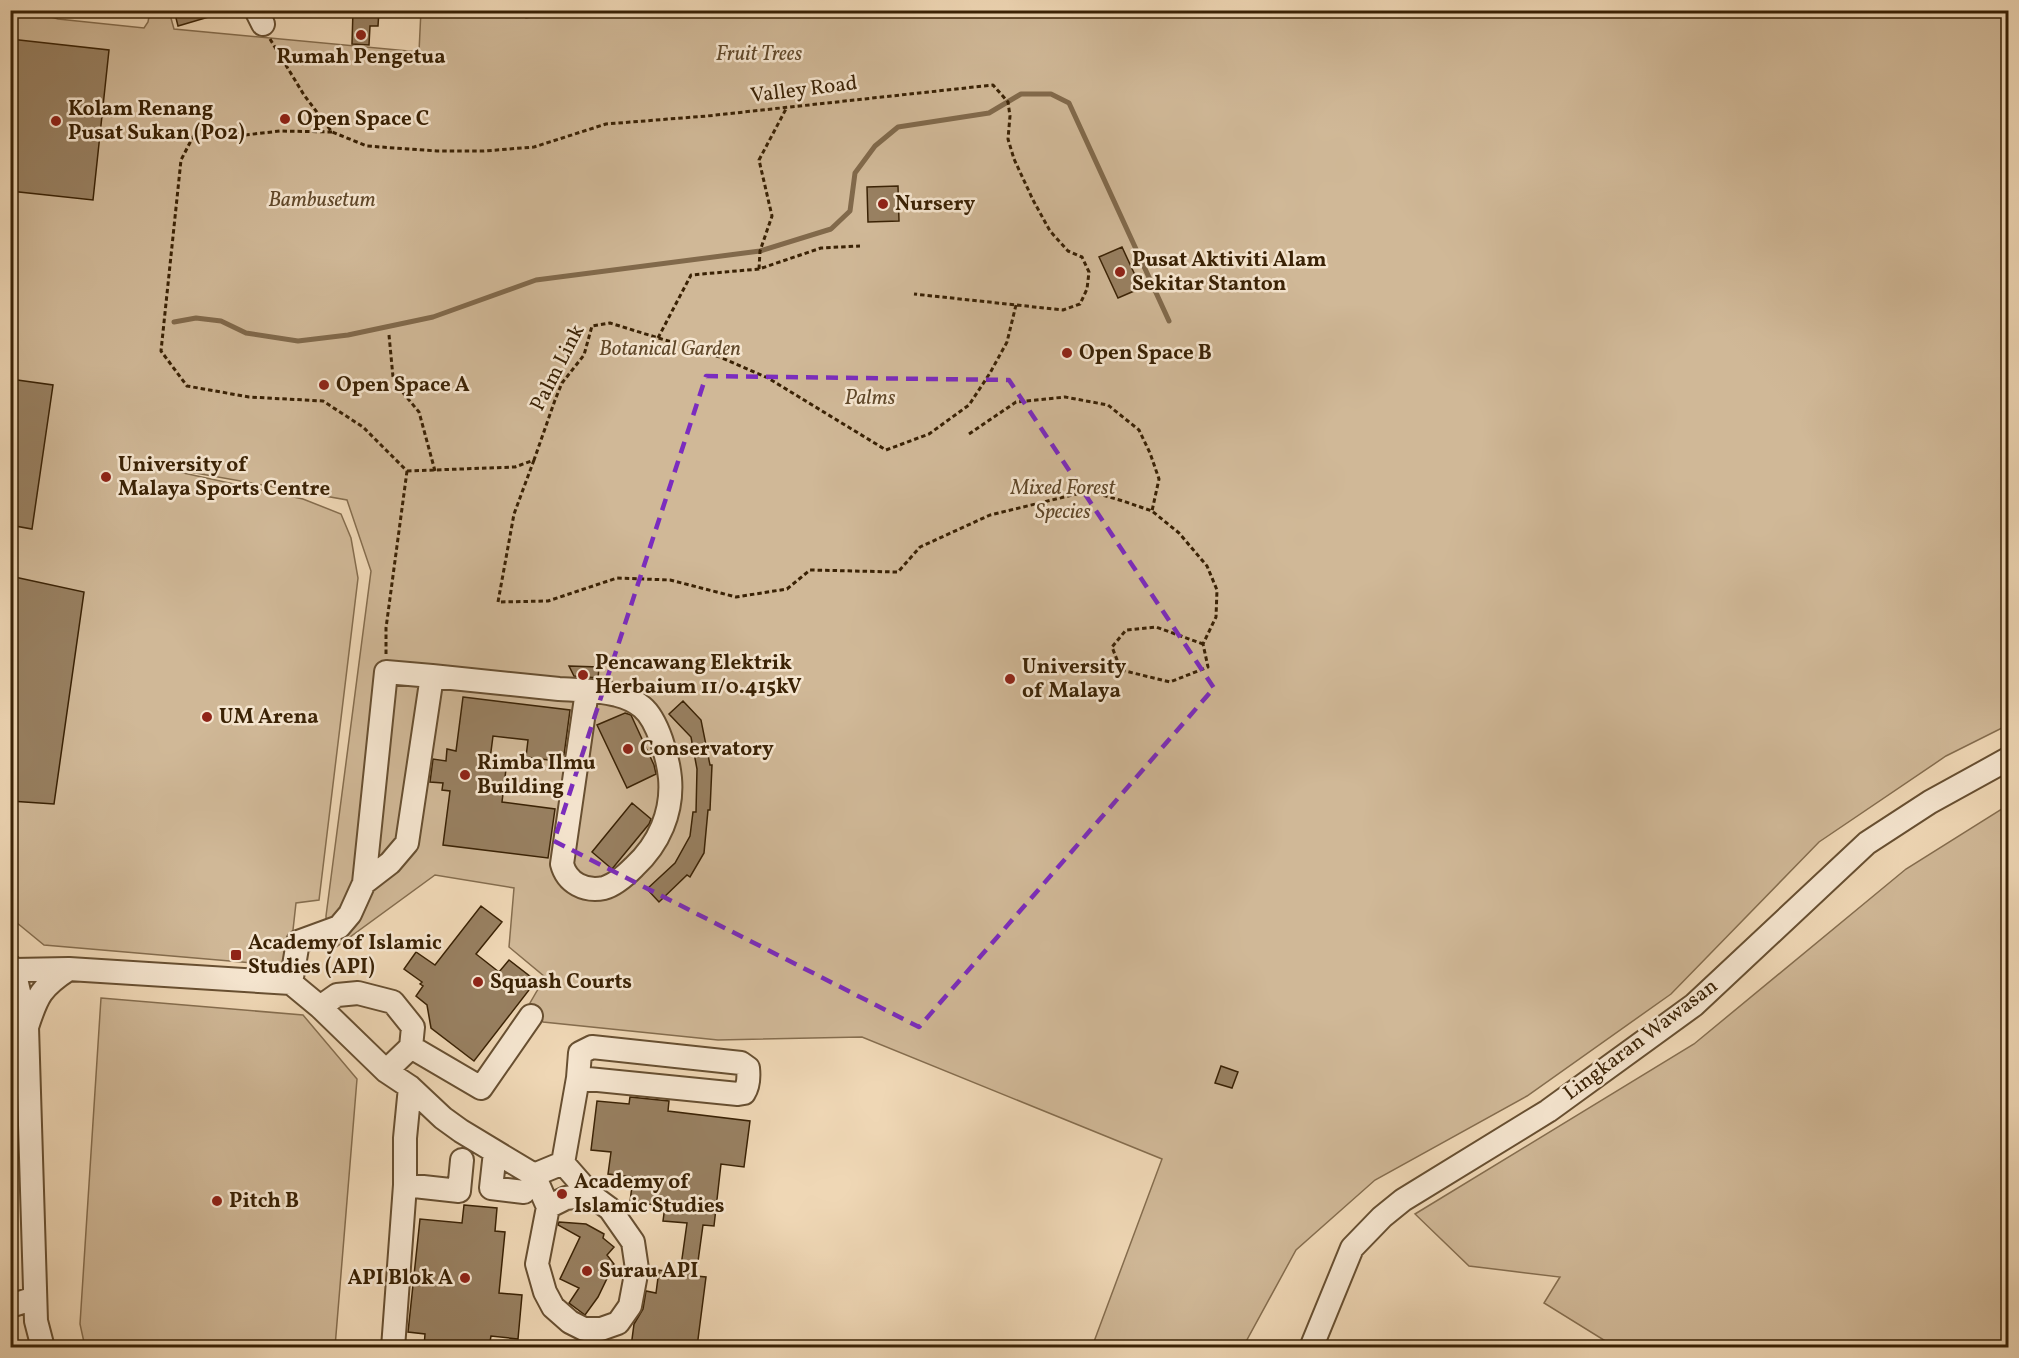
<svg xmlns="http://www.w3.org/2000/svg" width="2019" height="1358" font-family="Vollkorn,serif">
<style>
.green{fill:#d0b897;stroke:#856d4e;stroke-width:1.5}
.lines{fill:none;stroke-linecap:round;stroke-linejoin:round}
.stream{stroke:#81694b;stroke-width:5}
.building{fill:#988061;stroke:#3a2205;stroke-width:1.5}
.minor-casing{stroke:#674f31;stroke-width:26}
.path{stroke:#3a2205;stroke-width:3;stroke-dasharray:4.5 3;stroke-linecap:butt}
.minor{stroke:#f5e5cf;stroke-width:22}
.marked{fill:none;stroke:#7b2cbf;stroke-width:4.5;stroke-dasharray:12 8;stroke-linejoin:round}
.poi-dot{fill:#8f2418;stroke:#f5e5cf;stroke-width:2}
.labels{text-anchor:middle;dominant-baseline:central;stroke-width:5;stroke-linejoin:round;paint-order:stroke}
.park-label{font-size:21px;font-style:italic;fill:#60482a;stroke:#f5e5cf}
.poi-label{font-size:21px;font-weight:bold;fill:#3a2205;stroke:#f5e5cf;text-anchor:start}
.street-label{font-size:21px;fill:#3a2205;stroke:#f5e5cf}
</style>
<rect width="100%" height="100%" fill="#efd7b5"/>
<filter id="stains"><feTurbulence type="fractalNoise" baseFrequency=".00333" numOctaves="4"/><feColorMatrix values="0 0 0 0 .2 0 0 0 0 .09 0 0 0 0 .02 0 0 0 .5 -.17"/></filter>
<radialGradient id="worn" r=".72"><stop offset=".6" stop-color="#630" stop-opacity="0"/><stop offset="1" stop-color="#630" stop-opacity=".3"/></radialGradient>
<!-- green -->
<path class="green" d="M421,10L524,11L526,18L574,10L2008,11V725L1946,756L1819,842L1671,994L1527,1096L1375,1180L1296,1250L1243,1347H1092L1162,1159L862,1037L718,1040L543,1022L530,1003L545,977L509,947L514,888L435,875L328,953L326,916L371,571L347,500L128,461L303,499L341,514L351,538L358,578L319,900L296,903L289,966L44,945L11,918L10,11H31L58,19L144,28L148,22L150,11H169L174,29L419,52Z
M2008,805V1347H1615L1544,1303L1560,1277L1469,1266L1415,1214L1694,1044L1906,869Z
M101,998L303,1015L357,1079L335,1347H85L80,1324Z"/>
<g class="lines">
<!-- stream -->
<path class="stream" d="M174,322L196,318L221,321L246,333L298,341L348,335L433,317L536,280L760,251L831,229L850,211L855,173L875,146L898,127L989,113L1021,94H1051L1069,103L1169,321"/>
</g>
<!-- building -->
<path class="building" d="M174,10H219V14L178,26Z
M353,10H379L378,26H370L369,45L352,44Z
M10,39L109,50L93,200L10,191Z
M898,186L899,221L868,222L867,187Z
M1122,247L1141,288L1118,298L1099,257Z
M10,379L53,385L32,529L10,525Z
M10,576L84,592L54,804L10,801Z
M569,666L599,667L598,678L574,676Z
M463,697L570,710L564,755L557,754L556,761L526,757L528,740L493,736L489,767L506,769L502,802L555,809L548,858L443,845L450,791L442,790L443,783L430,782L433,759L446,761L447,749L456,751Z
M683,701L701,720L710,765H712L710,810H708L704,853L690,877L687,875L659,902L647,889L675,863L690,836L693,812H696L697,769L691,737L669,714Z
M625,713L631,715L654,765L656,774L627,788L597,725Z
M632,803L651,819L649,824L612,869L592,852Z
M481,906L502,922L476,954L499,972L509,960L536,981L474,1061L431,1028L427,1005L416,996L423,986L420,984L422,982L404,969L416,952L435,965Z
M1221,1066L1238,1072L1232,1088L1215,1083Z
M630,1097L669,1101L668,1111L750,1121L744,1167L721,1164L714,1226L703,1225L696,1276L706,1277L697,1347H631L634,1324L643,1309L646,1291L656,1293L659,1270L680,1273L687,1223L663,1221L665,1206L630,1202L633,1177L608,1174L611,1152L591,1150L597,1101L629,1104Z
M464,1205L497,1208L495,1231L505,1232L499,1293L522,1295L518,1339L491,1336L489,1347H424L425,1334L408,1332L420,1219L462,1223Z
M559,1222L586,1224L604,1234L603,1238L614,1247L607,1255L614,1264L598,1297L585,1315L569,1303L579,1288L560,1279L580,1237L558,1225Z"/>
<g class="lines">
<defs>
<path id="minor" d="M256,10L263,24
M386,672L432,676L407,843L390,863L364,883Z
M432,676C474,680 516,685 559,689C577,690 599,690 617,695C625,697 636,702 642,707C658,720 668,758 670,778C673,812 659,844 634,867C626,875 615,885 604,888C585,892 567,883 562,864L587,691
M10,966L14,970L27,1027L36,1321L43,1348
M14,970L69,969L291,983L320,1007L386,1071L410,1087L443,1118L461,1131L534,1175L548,1207L537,1264L545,1292L553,1307L570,1322L584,1329H601L618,1323L630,1306L637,1269L633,1242L610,1209L591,1195L563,1163L534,1175
M291,983L298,942L339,927L350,914L364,883
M320,1007L337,995L358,993L393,1002L413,1027L411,1047L386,1071
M27,1027C37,996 41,987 69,969
M411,1047L481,1088L531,1016
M495,1152L491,1188L524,1192
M563,1163L578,1078L580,1053L592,1047L741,1063L748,1068C749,1077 749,1085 744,1093L738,1094L578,1078
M405,1185L459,1191L462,1160
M548,1207L566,1198L591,1195
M10,1306L35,1298
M393,1348L405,1185V1138L410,1087
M1311,1348L1352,1248L1382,1217L1403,1200L1548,1111L1694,1005L1867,843L1930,802L2008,759"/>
</defs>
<!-- minor casing -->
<use href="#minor" class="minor-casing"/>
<!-- path -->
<path class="path" d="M270,39L304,95L332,132L367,146L437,151H484L534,147L606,124L707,116L993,85L1008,102L1010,116L1008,139L1014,159L1033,200L1050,231L1068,251L1082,257L1089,272L1087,289L1080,304L1063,310L914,294
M332,132L280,131L245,135L197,129L181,160L161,351L187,386L249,397L323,401L363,427L407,471
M759,269L760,251L772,216L759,160L787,107
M389,335L393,377L404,394L419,412L435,471
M658,338L691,275L759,269L821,248L860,246
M969,434L1016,402L1065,397L1108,405L1139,430L1150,453L1159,479L1152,511
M534,460L514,514L498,602L548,601L617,578L670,580L736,597L787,589L810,570L898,572L920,547L990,515L1089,491L1123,501L1152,511L1179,533L1207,566L1217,590L1216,617L1203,644L1208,667L1170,682L1121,670L1112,647L1126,630L1156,627L1203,644
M407,471L515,467L534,460L555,400L562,383L584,355L592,326L610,323L720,357L768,378L886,450L929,434L969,405L990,373L1007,342L1016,305
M386,654V628L407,471"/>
<!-- minor -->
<use href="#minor" class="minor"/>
</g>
<!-- marked area -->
<path class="marked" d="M706,376L1009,380L1214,688L919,1027L554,841Z"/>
<!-- markers -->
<g class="poi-dot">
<circle cx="361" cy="35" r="6"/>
<circle cx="285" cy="119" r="6"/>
<circle cx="56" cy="121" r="6"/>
<circle cx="883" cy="204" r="6"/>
<circle cx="1120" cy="272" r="6"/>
<circle cx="1067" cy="353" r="6"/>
<circle cx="324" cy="385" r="6"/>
<circle cx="106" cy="477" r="6"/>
<circle cx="583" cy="675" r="6"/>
<circle cx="1010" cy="679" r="6"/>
<circle cx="207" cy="717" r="6"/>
<circle cx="628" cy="749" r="6"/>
<circle cx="465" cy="775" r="6"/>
<rect x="230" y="949" width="12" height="12" rx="3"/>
<circle cx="478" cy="982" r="6"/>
<circle cx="562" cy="1194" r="6"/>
<circle cx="217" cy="1201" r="6"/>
<circle cx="587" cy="1271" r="6"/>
<circle cx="465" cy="1278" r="6"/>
</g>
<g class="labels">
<!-- park labels -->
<g class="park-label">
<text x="759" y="54">Fruit Trees</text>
<text x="322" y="200">Bambusetum</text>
<text x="670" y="349">Botanical Garden</text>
<text x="870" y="398">Palms</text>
<text x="1063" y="488">Mixed Forest<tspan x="1063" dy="24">Species</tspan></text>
</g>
<!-- poi labels -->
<g class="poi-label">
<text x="361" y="57" text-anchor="middle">Rumah Pengetua</text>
<text x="68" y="109">Kolam Renang<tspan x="68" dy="24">Pusat Sukan (P02)</tspan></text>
<text x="297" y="119">Open Space C</text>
<text x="895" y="204">Nursery</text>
<text x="1132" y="260">Pusat Aktiviti Alam<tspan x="1132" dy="24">Sekitar Stanton</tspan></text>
<text x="1079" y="353">Open Space B</text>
<text x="336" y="385">Open Space A</text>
<text x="118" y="465">University of<tspan x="118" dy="24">Malaya Sports Centre</tspan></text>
<text x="595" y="663">Pencawang Elektrik<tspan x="595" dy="24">Herbaium 11/0.415kV</tspan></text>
<text x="1022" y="667">University<tspan x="1022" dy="24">of Malaya</tspan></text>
<text x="219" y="717">UM Arena</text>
<text x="640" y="749">Conservatory</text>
<text x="477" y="763">Rimba Ilmu<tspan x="477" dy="24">Building</tspan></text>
<text x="248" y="943">Academy of Islamic<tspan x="248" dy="24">Studies (API)</tspan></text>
<text x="490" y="982">Squash Courts</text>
<text x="574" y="1182">Academy of<tspan x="574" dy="24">Islamic Studies</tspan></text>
<text x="229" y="1201">Pitch B</text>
<text x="599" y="1271">Surau API</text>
<text x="453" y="1278" text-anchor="end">API Blok A</text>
</g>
<!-- street labels -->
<g class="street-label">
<text transform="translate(804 90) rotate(-7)">Valley Road</text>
<text transform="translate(558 368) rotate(-63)">Palm Link</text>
<text transform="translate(1641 1040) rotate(-37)">Lingkaran Wawasan</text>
</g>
</g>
<!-- margin -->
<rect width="2019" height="1358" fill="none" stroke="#efd7b5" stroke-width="36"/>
<rect x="12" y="12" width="1995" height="1334" fill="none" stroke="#3a2205" stroke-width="3"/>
<rect x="18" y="18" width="1983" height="1322" fill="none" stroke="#3a2205" stroke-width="1.5"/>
<rect width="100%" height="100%" filter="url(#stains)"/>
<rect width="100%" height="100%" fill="url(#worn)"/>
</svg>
